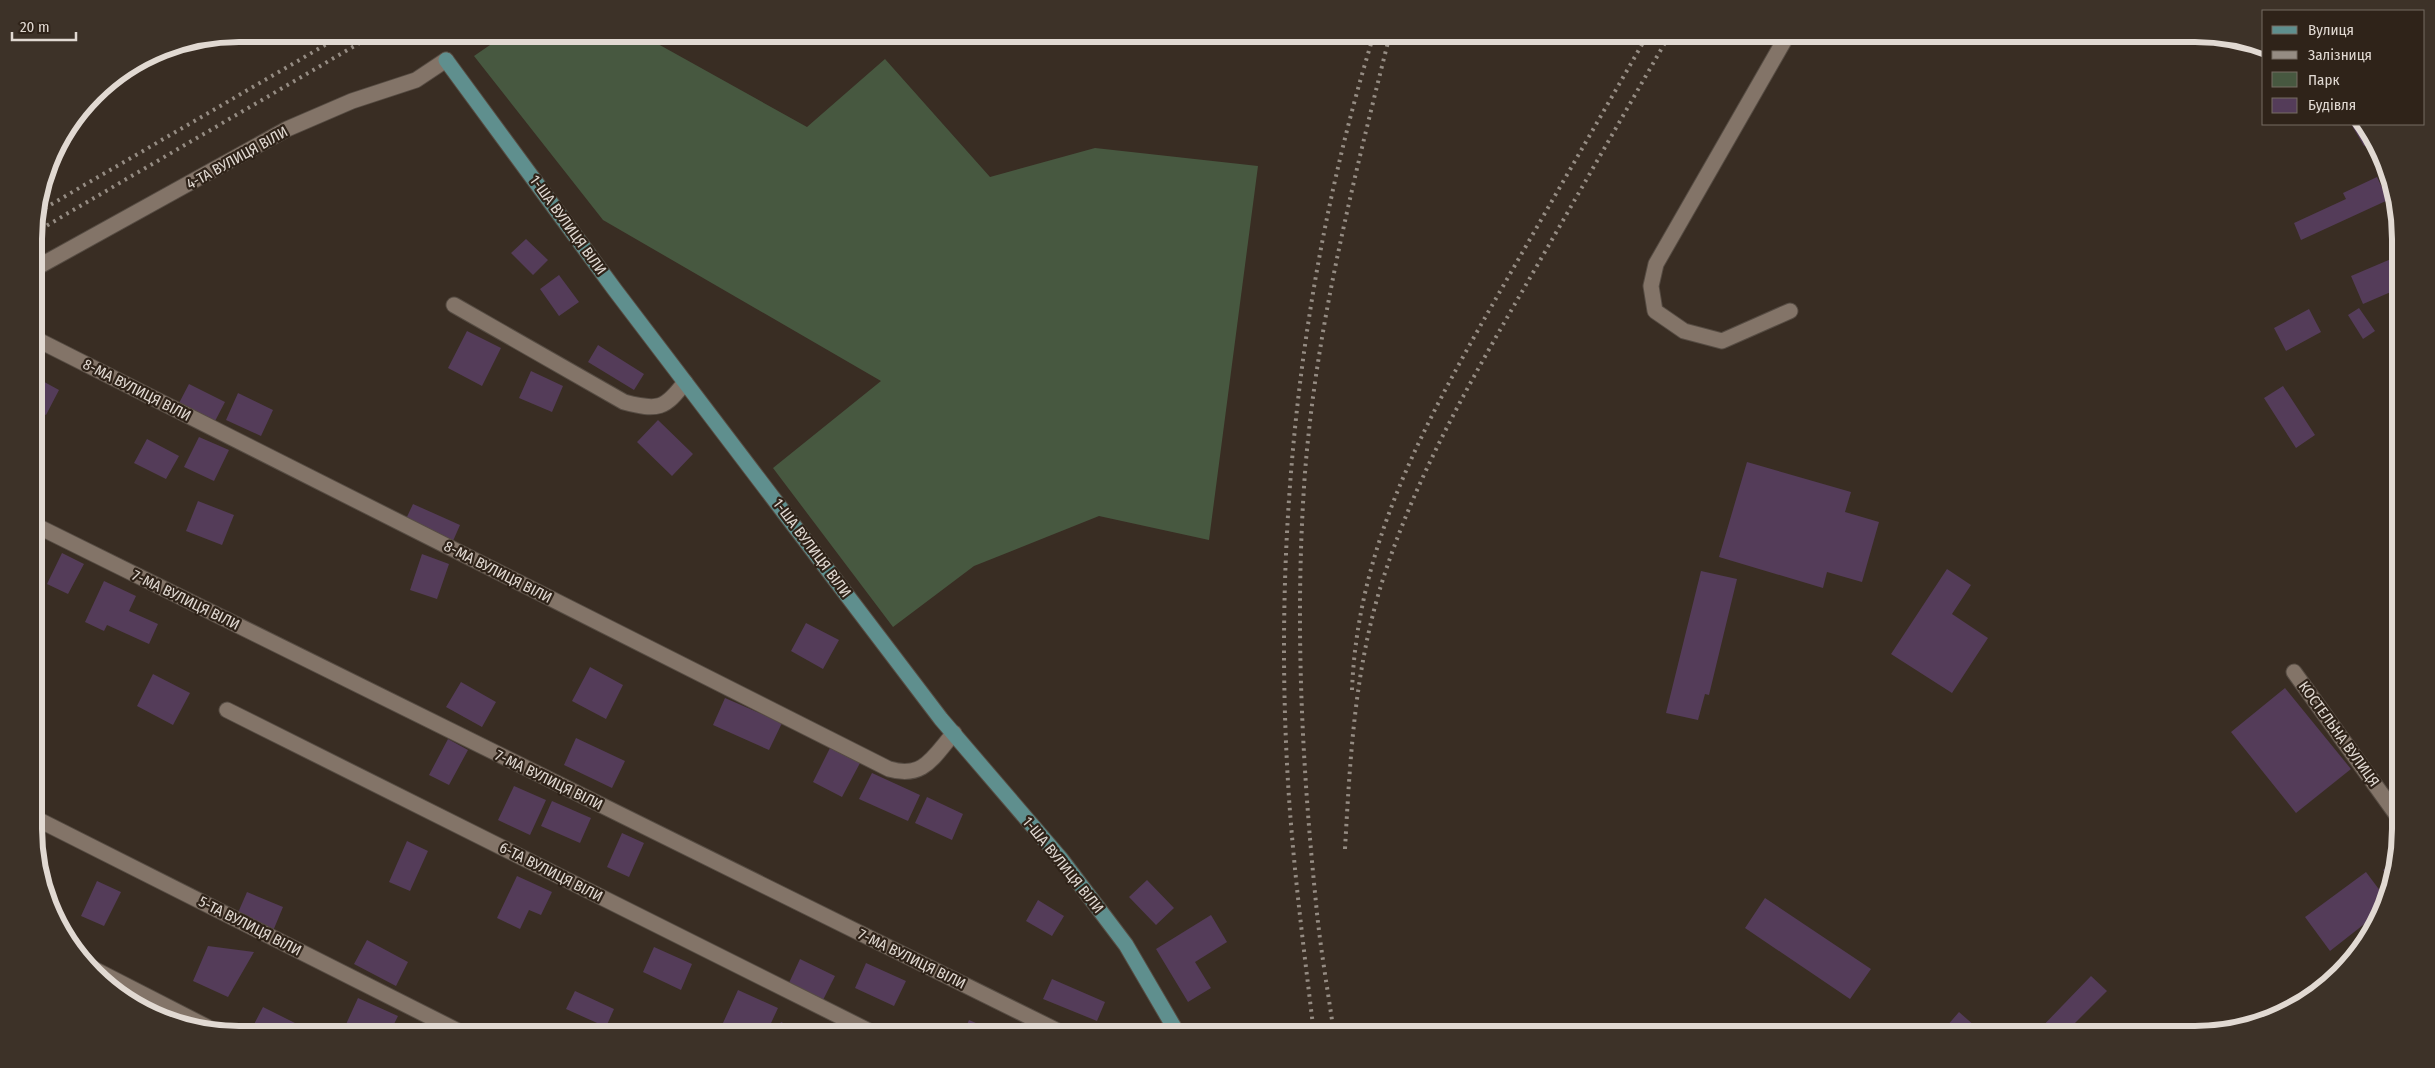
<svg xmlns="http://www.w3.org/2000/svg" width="2435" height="1068" font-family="'Fira Sans Condensed',sans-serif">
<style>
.green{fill:#475840}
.building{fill:#543c59}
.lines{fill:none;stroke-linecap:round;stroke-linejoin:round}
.minor-casing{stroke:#564c43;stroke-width:17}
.major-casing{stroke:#564c43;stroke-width:17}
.minor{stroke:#837468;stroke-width:15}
.major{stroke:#5f8f8e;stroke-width:15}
.rail{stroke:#958c83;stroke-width:4;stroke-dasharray:2.5 5;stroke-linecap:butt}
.labels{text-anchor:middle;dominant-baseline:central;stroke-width:4.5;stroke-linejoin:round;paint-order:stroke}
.street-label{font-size:15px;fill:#e1d9d2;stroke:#2f2319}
.rim{fill:none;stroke:#e1d9d2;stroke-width:6}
</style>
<rect width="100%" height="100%" fill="#392d23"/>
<!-- green -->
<path class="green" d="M506,34H640L807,127L885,59L990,177L1095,148L1258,166L1209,540L1099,516L974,566L893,627L773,468L881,381L603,220L474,56Z"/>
<!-- building -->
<path class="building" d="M2351,124H2364L2374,140L2364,146Z
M2377,177L2388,200L2301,240L2294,223L2346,199L2343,193Z
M526,239L548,260L533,275L511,253Z
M2391,259L2400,280V288L2363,304L2351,276Z
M559,275L579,302L559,316L540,289Z
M2359,308L2375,331L2363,339L2348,315Z
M2309,309L2321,332L2286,351L2274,328Z
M467,331L501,348L482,386L448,368Z
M598,345L644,374L634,390L588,362Z
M531,371L563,386L552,412L519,398Z
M37,378L59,390L46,415L35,409V383Z
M189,384L225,402L214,423L178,405Z
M2283,386L2315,435L2296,448L2264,398Z
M238,393L273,410L261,436L226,420Z
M658,420L693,454L672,476L637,442Z
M199,437L229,450L214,481L184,467Z
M147,439L179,456L166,479L134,463Z
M1747,462L1851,492L1845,512L1879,522L1862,582L1827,572L1823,588L1719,557Z
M198,501L234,515L222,545L186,531Z
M413,504L460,525L453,541L406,519Z
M62,553L84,564L68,594L47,584Z
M422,554L449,564L437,599L410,590Z
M1947,569L1971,585L1952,614L1988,638L1952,693L1891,654Z
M1701,571L1737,579L1709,695L1705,694L1698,720L1666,713Z
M104,581L136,596L129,611L158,624L149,644L107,625L104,631L85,622Z
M806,623L839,640L823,669L791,651Z
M590,667L623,685L606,719L572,701Z
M153,674L190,693L173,725L137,706Z
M461,682L496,702L482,727L446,707Z
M2285,688L2351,769L2296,813L2231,732Z
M725,698L782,723L769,750L713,725Z
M576,738L625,761L612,788L564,765Z
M448,739L468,750L449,785L429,775Z
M830,748L860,763L842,797L813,782Z
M872,773L920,795L908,821L859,799Z
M514,786L546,800L530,835L498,820Z
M927,797L963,814L952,840L915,823Z
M552,801L591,818L580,843L541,826Z
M622,833L644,843L629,877L607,867Z
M407,841L428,851L410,891L389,882Z
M2395,862L2392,874L2391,882L2383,870Z
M2366,872L2387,900L2386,907L2330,951L2305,917Z
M517,876L552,892L541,915L529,910L520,929L497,918Z
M1147,880L1174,908L1156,925L1129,897Z
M97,881L121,892L104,926L81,916Z
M247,892L283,907L273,931L237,915Z
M1765,898L1871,969L1850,999L1745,928Z
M1038,900L1064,916L1052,936L1026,921Z
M1211,915L1227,942L1195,962L1211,988L1188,1002L1156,949Z
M367,940L408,962L396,986L354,964Z
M208,946L254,952L228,997L193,981Z
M654,947L692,964L681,990L643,972Z
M800,959L835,976L822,1002L788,985Z
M866,963L906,981L894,1006L855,988Z
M2091,976L2107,991L2066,1032L2067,1034H2035Z
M1052,979L1105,1002L1097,1021L1043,999Z
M738,990L778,1008L766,1034H746L723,1023Z
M575,991L614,1009L606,1027L566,1009Z
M358,998L398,1016L389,1034H383L371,1029L368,1034L342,1033Z
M263,1007L295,1023L289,1034H249Z
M1959,1012L1984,1034H1940Z
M969,1020L1001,1034H963Z
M781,1022L802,1032L801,1034H775Z"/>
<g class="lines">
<defs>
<path id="minor" d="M1788,34L1656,264L1651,286L1655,311L1684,331L1722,341L1790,311
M34,269L287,129L352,101L416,80L446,60
M454,305L624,402C658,411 665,409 685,382
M34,338L889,769C924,779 933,757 954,733
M35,525L1064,1034
M2294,672L2401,821
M227,710L875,1034
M35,818L464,1034
M88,966L211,1029"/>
<path id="major" d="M446,60L615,290L941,719L1061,859L1126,945L1178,1034"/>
</defs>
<!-- minor casing -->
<use href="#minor" class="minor-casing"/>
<!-- major casing -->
<use href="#major" class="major-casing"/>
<!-- minor -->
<use href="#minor" class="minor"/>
<!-- major -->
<use href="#major" class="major"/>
<!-- rail -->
<path class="rail" d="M38,212L344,34
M34,233L375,34
M1352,690C1358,535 1435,405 1510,274C1556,194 1602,114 1648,34
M1345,849C1350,761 1354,678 1379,592C1411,485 1467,387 1523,290C1572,205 1621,119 1670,34
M1314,1034C1304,950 1293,866 1288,782C1273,530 1300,274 1374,34
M1334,1034C1328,991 1320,947 1316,903C1302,765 1295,626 1304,487C1314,334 1353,183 1390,34"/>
</g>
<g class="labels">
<!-- street labels -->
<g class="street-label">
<text transform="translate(237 158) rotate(-29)">4-ТА ВУЛИЦЯ ВІЛИ</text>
<text transform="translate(568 225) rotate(54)">1-ША ВУЛИЦЯ ВІЛИ</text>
<text transform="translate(137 390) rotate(27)">8-МА ВУЛИЦЯ ВІЛИ</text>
<text transform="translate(812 548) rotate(53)">1-ША ВУЛИЦЯ ВІЛИ</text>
<text transform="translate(498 572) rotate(27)">8-МА ВУЛИЦЯ ВІЛИ</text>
<text transform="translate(186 600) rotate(26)">7-МА ВУЛИЦЯ ВІЛИ</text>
<text transform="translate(2339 734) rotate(54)">КОСТЕЛЬНА ВУЛИЦЯ</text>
<text transform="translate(549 780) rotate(26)">7-МА ВУЛИЦЯ ВІЛИ</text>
<text transform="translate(1063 865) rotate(51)">1-ША ВУЛИЦЯ ВІЛИ</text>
<text transform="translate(551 872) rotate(27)">6-ТА ВУЛИЦЯ ВІЛИ</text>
<text transform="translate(250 926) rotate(27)">5-ТА ВУЛИЦЯ ВІЛИ</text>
<text transform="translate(912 959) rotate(26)">7-МА ВУЛИЦЯ ВІЛИ</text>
</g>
</g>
<!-- crop -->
<path d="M0 0H2435V1068H0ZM239 42H2195A197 197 0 0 1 2392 239V829A197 197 0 0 1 2195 1026H239A197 197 0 0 1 42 829V239A197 197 0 0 1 239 42Z" fill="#3d3228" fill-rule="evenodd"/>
<path class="rim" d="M239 42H2195A197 197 0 0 1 2392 239V829A197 197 0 0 1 2195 1026H239A197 197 0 0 1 42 829V239A197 197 0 0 1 239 42Z"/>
<!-- legend -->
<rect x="2262" y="10" width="162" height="115" fill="#2f2319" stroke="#766c63"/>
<rect x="2272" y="26" width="25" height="8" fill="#5f8f8e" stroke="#766c63"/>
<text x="2308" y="35" font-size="15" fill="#e1d9d2">Вулиця</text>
<rect x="2272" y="51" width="25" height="8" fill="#958c83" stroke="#766c63"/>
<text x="2308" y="60" font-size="15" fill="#e1d9d2">Залізниця</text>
<rect x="2272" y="72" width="25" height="15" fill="#475840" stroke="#766c63"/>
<text x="2308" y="85" font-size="15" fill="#e1d9d2">Парк</text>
<rect x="2272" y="98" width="25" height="15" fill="#543c59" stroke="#766c63"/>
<text x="2308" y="110" font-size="15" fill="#e1d9d2">Будівля</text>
<!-- scale -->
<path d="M12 32v8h64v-8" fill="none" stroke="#e1d9d2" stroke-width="2.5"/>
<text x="20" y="32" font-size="15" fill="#e1d9d2" stroke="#2f2319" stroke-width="4" paint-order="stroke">20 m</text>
</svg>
